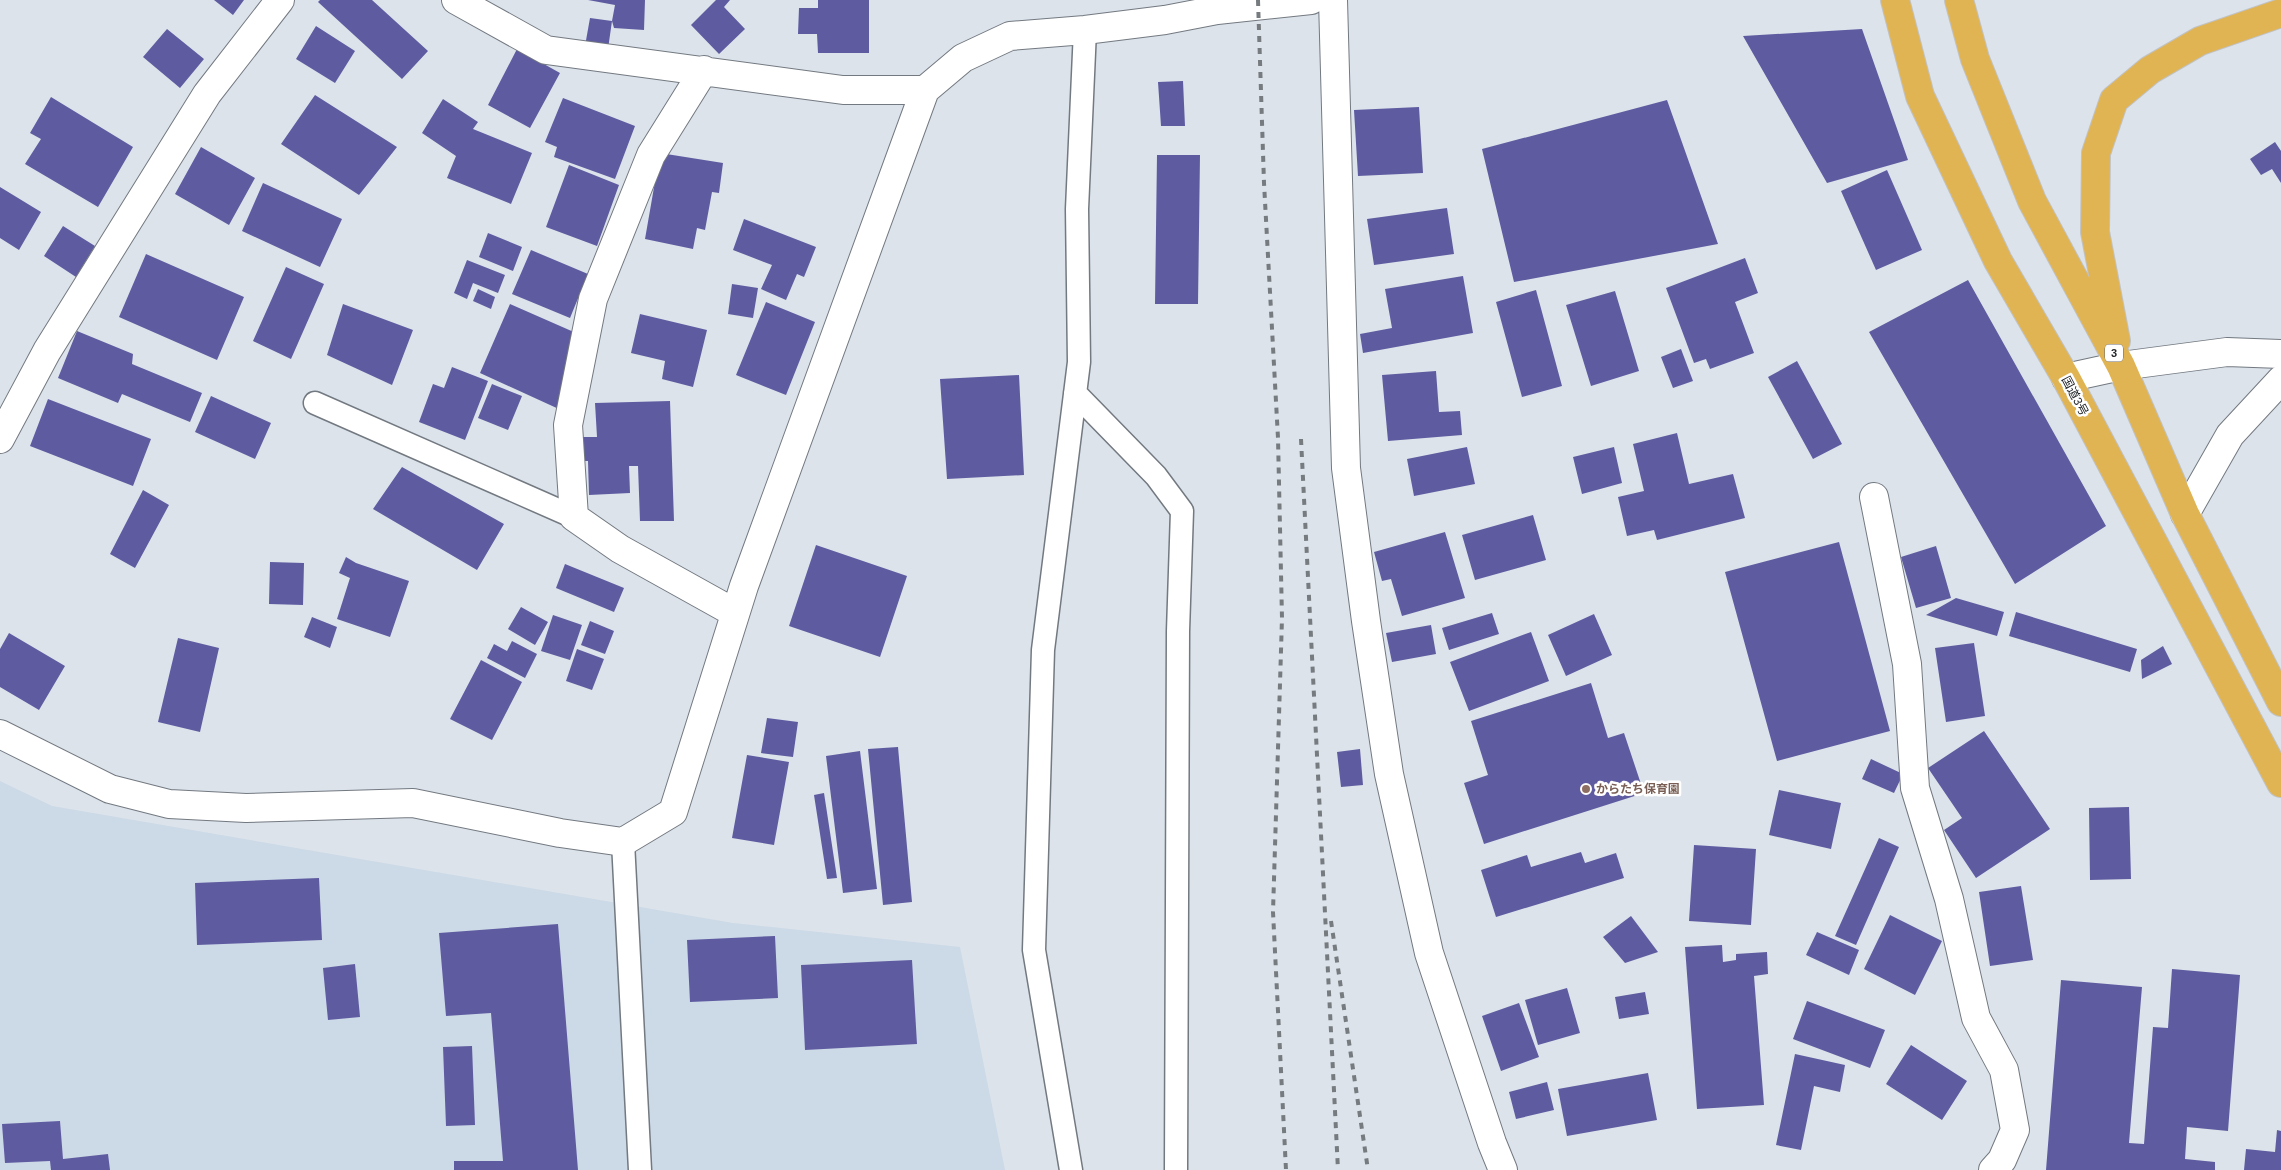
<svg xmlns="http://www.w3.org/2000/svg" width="2281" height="1170" font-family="Helvetica,'Noto Sans JP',sans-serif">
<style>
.built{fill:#ccd9e7}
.building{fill:#5f5ba0}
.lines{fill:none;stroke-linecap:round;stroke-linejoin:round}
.lane-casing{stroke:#737980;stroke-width:25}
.street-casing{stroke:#737980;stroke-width:30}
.secondary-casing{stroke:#737980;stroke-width:30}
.highway-casing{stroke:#c1c2c3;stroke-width:30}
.lane{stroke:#fff;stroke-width:22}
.street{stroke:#fff;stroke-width:28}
.secondary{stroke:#fff;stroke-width:28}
.highway{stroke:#e1b453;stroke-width:28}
.rail{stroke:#767b7f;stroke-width:4;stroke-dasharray:6 6;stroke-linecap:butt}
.education-dot{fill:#8d6e63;stroke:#fff;stroke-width:2}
.labels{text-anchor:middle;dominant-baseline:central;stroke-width:5;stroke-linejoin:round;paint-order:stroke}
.shield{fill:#fff;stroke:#656768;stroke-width:1}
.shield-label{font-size:11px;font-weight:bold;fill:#232628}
.street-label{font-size:12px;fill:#232628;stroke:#fff}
.education-label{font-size:12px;font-weight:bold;fill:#785e54;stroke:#fff;text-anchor:start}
</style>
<rect width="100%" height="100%" fill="#dce3eb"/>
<!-- built -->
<path class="built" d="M0,781L52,806L733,923L960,947L1005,1170H0Z"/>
<!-- building -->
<path class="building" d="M214,0H244L233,15Z
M320,0H372L428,51L402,79L318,2Z
M588,0H645L644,30L614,28L612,21L608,49L585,46L590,18L612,21L615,5Z
M716,0H730L724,7L745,29L719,54L691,25Z
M818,0H869V53H818L817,34H798L799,8H818Z
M316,26L355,51L335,83L296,59Z
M167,29L204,59L180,88L143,57Z
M1862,29L1908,160L1827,183L1743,36Z
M517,49L560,73L530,128L488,105Z
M1183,81L1185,126H1161L1158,82Z
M315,95L397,147L359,195L281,144Z
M51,97L133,147L98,207L25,164L41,139L30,133Z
M563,98L635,126L615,179L554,157L557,147L545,142Z
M443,99L478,122L473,129L532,153L511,204L447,178L456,156L422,133Z
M1667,100L1718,244L1514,282L1482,149Z
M1419,107L1423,173L1358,176L1354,110Z
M2275,142L2281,151V183L2272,169L2261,175L2250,159Z
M201,147L255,178L229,225L175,194Z
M660,153L723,163L719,193L712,192L705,230L697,228L693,249L645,239Z
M1157,155H1200L1198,304H1155Z
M569,165L619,185L597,246L546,227Z
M1887,170L1922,250L1876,270L1841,191Z
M263,183L342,219L320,267L242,231Z
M0,187L41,212L19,250L0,238Z
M1447,208L1454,254L1374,265L1367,219Z
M744,219L816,247L804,277L797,274L786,300L761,289L772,265L733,250Z
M63,226L95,246L76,277L44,256Z
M488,233L522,247L513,271L479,257Z
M531,250L588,274L570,318L512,294Z
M146,254L244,297L217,360L119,317Z
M1745,258L1758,293L1735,302L1754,353L1710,369L1706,359L1694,363L1666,288Z
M467,260L505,275L498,293L473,283L467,299L454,293Z
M286,267L324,284L291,359L253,341Z
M1463,276L1473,333L1363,353L1360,334L1392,328L1385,289Z
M1968,280L2106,526L2015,584L1869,332Z
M732,284L758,288L753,318L728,314Z
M478,289L495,297L491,309L473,301Z
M1536,290L1562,386L1522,397L1496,302Z
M1615,291L1639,371L1591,386L1566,305Z
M766,302L815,322L786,395L736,375Z
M343,304L413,330L392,385L327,355Z
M510,304L592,340L561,410L480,373Z
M640,314L707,330L693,387L662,379L665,361L631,353Z
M77,331L133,354L132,364L202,393L190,422L122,394L118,403L58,378Z
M1681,349L1693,381L1673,388L1661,357Z
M1797,361L1842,444L1813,459L1768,377Z
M452,367L488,381L465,440L419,422L433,384L444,388Z
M1436,371L1439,412L1460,411L1462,435L1388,441L1382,375Z
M1019,375L1024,475L947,479L940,379Z
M492,384L522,396L508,430L478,418Z
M211,396L271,423L255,459L195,432Z
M48,399L151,439L133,486L30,446Z
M670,401L674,521H640L638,466H629L630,493L589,495L588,461H579L578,437H597L595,403Z
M1677,433L1689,484L1733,474L1745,518L1657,540L1654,530L1627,536L1618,497L1644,491L1633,444Z
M1467,447L1475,484L1414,496L1407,459Z
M1614,447L1622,483L1582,494L1573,457Z
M402,467L504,524L477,570L373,509Z
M143,490L169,505L135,568L110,554Z
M1533,515L1546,560L1475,580L1462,535Z
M1445,532L1465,598L1402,616L1391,579L1382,581L1374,552Z
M1839,542L1890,731L1777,761L1725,572Z
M816,545L907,576L880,657L789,626Z
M1936,546L1951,598L1916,608L1901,557Z
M346,557L356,563L409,581L390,637L337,619L350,578L339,573Z
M270,562L304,563L303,605L269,604Z
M565,564L624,588L614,612L556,588Z
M1956,598L2004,612L1997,636L1926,615Z
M521,607L548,622L535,645L508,629Z
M2016,612L2137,649L2130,672L2009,636Z
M1492,613L1499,634L1449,650L1442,628Z
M1594,614L1612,655L1566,676L1548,635Z
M553,615L582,625L570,660L541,651Z
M312,617L337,627L330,648L304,637Z
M590,621L614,631L605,654L581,645Z
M1431,625L1436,654L1392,662L1386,633Z
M1531,632L1549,681L1469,711L1450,662Z
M9,633L65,666L39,710L0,687V649Z
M178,638L219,648L200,732L158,722Z
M512,641L537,654L525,678L487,658L494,644L507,651Z
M1974,643L1985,716L1946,722L1935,648Z
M2163,646L2172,664L2142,679L2141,660Z
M577,649L604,659L592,690L566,681Z
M481,660L522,682L492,740L450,719Z
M1591,683L1608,738L1624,733L1644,793L1484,844L1464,783L1488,775L1471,721Z
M767,718L798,722L793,757L761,753Z
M1984,731L2050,829L1976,878L1944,830L1962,818L1928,768Z
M898,747L912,902L883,905L868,749Z
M1360,749L1363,785L1341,787L1337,752Z
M860,751L877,889L843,893L826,756Z
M747,755L789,762L774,845L732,838Z
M1871,759L1903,774L1894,793L1862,779Z
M1779,790L1841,803L1831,849L1769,835Z
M824,793L837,878L827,879L814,795Z
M2129,807L2131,879L2090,880L2089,808Z
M1879,838L1899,847L1856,945L1835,936Z
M1694,845L1756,849L1751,925L1689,921Z
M1581,852L1585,863L1616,853L1624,878L1496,917L1481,870L1527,855L1531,867Z
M319,878L322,940L197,945L195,883Z
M2021,886L2033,960L1990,966L1979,892Z
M1890,915L1942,941L1915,995L1864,969Z
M1631,916L1658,952L1625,963L1603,937Z
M558,924L578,1170H454V1161H503L491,1013L446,1016L439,933Z
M1817,932L1859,950L1849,975L1806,955Z
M775,936L778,998L690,1002L687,940Z
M1722,945L1723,962L1736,960V954L1767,952L1768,974L1754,976L1764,1105L1697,1109L1685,947Z
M912,960L917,1044L805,1050L801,965Z
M355,964L360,1017L328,1020L323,968Z
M2172,969L2240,975L2228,1131L2187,1127L2185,1159L2215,1162V1170H2046L2061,980L2142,987L2129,1143L2144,1144L2153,1027L2168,1028Z
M1567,988L1580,1033L1538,1045L1525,1000Z
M1645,992L1649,1014L1619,1019L1615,997Z
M1807,1001L1885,1030L1870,1068L1793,1039Z
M1519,1003L1539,1057L1501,1071L1482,1016Z
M1911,1045L1967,1081L1942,1120L1886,1084Z
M472,1046L475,1125L446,1126L443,1047Z
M1795,1054L1845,1065L1840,1092L1814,1086L1801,1150L1776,1145Z
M1648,1073L1657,1120L1567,1136L1558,1089Z
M1547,1082L1554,1110L1516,1119L1509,1092Z
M60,1121L63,1159L108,1154L110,1170H51L50,1161L5,1163L2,1124Z
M2277,1130L2281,1131V1170H2244L2246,1149L2275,1152Z"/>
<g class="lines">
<defs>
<path id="lane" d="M1075,393L1156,476L1182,511L1178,631L1176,1170
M315,403L574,517
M623,842L640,1170
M1071,1170L1034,950L1043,650L1079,362L1077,209L1085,30"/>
<path id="street" d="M456,0L546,50L843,90H925
M1333,0L1346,468L1366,621L1389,774L1429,953L1492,1143L1503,1170
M704,70L651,155L593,299L568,425L574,517L620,549L735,613
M0,439L47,351L207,94L280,0
M1874,497L1907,664L1915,788L1949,899L1976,1018L2004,1070L2015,1130L2002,1160L1993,1170
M2185,514L2230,435L2281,380
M0,734L110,789L169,804L246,808L413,803L560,833L623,842L673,812L744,586L925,90L963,58L1010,36L1085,30L1165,20L1217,10L1311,0"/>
<path id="secondary" d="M2066,378L2121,366L2227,352L2281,354"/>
<path id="highway" d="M1895,0L1920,96L1998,261L2066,378L2281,783
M1959,0L1975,59L2032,201L2121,366L2185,514L2281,702
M2116,341L2095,232L2096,153L2114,100L2150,70L2200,41L2281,13"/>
</defs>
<!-- lane casing -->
<use href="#lane" class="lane-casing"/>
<!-- street casing -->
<use href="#street" class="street-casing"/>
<!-- secondary casing -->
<use href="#secondary" class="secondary-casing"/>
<!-- highway casing -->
<use href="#highway" class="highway-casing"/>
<!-- lane -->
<use href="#lane" class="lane"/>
<!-- street -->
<use href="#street" class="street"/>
<!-- secondary -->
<use href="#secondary" class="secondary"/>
<!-- highway -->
<use href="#highway" class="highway"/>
<!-- rail -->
<path class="rail" d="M1258,0L1264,183L1278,438L1282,618L1273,912L1286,1170
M1301,439L1338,1170
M1331,921L1368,1170"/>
</g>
<!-- markers -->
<circle class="education-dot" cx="1586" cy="789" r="5"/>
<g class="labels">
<!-- shield labels -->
<rect class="shield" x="2105" y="344.5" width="18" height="17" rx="4"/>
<g class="shield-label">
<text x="2114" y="353">3</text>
</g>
<!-- street labels -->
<g class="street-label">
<text transform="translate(2075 396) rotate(62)">国道3号</text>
</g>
<!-- education labels -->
<g class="education-label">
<text x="1596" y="789">からたち保育園</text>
</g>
</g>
</svg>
